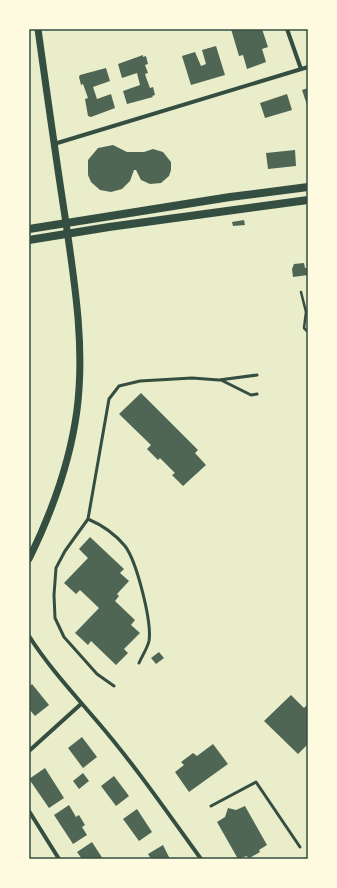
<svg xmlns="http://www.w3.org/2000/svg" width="337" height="888" font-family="'Archivo Narrow',sans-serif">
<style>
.building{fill:#4f6655}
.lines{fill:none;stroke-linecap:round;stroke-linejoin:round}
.path{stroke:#344e41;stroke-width:2.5}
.service{stroke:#344e41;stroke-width:3}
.minor{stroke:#344e41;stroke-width:4}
.tertiary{stroke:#344e41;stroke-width:7}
.secondary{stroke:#344e41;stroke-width:8}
.neatline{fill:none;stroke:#344e41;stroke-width:1.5}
</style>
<rect width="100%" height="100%" fill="#e9edc9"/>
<!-- building -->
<path class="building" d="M231,29H262L268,47L262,49L266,62L247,69L243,55L239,56Z
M216,46L225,75L191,85L182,56L195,52L201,66L206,64L202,50Z
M143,55V57L146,56L148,64L145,65L148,73L145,74L147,80L150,88L153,87L155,95L152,96L153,97L127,104L123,91L140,85L137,73L122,78L118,64Z
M106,68L110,81L93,87L97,99L111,94L115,108L91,117L88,116L85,99L88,98L83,84L81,85L79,77L80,75Z
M308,88V108L302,90Z
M287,94L292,110L265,118L260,103Z
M113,145L127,152H144L153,149L163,152L171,162V170L169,176L161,183L150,184L141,180L136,170H134L130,181L122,189L111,192L100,190L91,182L88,175V160L98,148Z
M295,150L296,166L268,169L266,153Z
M244,220L245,225L233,226L232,222Z
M304,263L305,268H308V275L293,277L292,269L294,264Z
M141,393L198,450L195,453L206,465L183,486L172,475L175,473L160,458L158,460L147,449L151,445L119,414Z
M90,537L124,569L120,573L129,581L117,594L119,596L115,601L135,620L131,625L140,633L124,649L128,653L116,665L91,641L88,645L75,633L99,608L80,590L76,594L64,583L88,558L79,549Z
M159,652L164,658L156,664L151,658Z
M32,684L49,705L35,716L29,709V687Z
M291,695L304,708L308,704V744L298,754L264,721Z
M82,737L97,757L83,768L68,748Z
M213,744L228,764L189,792L175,772L184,765L181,762L193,753L197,756Z
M45,768L64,798L49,808L29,779Z
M83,773L89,781L79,789L73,781Z
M114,776L129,796L116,806L101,786Z
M69,805L76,817L79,815L85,825L82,827L87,835L73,844L54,815Z
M245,806L267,845L259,850L260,852L248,859L247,856L238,859L217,822L225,817L228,808L236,810Z
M137,809L152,832L139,841L123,819Z
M92,842L103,859H82L77,852Z
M163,845L170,859H151L148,854Z"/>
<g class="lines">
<!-- path -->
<path class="path" d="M301,292L306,312L304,328L308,332"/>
<!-- service -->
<path class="service" d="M221,380L251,395L257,394
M88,519C102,525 115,534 125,546C137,562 152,622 149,641C147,649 142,656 139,663
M114,686L97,674L64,637L55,618L54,595L56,568L65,551L88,519L109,399L119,386L140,381L192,378L219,380L257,375
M211,806L256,782L300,847"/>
<!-- minor -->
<path class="minor" d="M287,29L301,69
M54,144L308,67
M29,636C48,666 73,693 96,720C134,764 167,812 201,859
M29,751L81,704
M29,811L59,859"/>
<!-- tertiary -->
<path class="tertiary" d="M29,559C52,512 70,463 77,410C85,348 75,285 66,223C56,159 47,94 38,29"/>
<!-- secondary -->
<path class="secondary" d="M29,229L230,197L308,187
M29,240L109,227L308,200"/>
</g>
<!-- border -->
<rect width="337" height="888" fill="none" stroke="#fefae0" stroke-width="60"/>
<rect x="30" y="30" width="277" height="828" class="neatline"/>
</svg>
